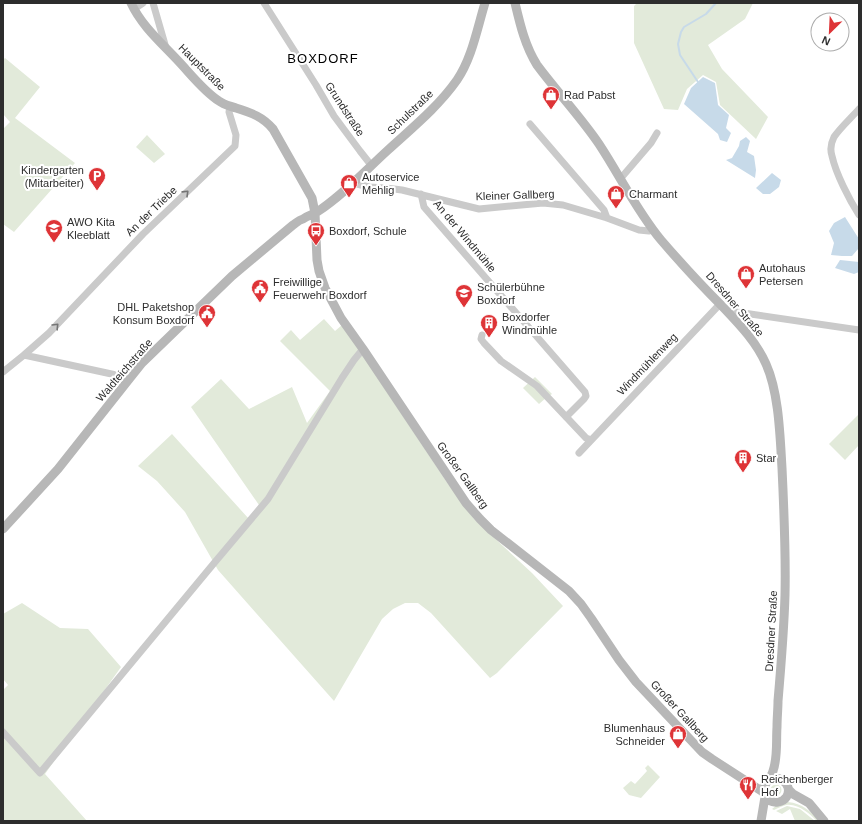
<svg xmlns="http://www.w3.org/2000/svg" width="862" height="824" font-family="Helvetica,sans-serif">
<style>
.green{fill:#e2eada}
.water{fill:#c7dae9}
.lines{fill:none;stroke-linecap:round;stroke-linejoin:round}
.stream{stroke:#c7dae9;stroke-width:2}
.street{stroke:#cacaca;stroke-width:7}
.secondary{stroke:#b7b7b7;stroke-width:9}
.oneway{stroke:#747474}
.labels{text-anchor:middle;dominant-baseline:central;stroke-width:4;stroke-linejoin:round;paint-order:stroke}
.street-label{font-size:11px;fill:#2d2d2d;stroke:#fff}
.poi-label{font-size:11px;fill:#2d2d2d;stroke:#fff;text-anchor:start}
.quarter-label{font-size:13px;letter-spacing:1px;fill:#000;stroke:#fff}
</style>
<rect width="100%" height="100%" fill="#fff"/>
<!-- green -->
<path class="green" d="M637,3H753L745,19L708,45L722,69L768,117L756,139L720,105L716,82L703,75L687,89L678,110L664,109L634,43V6Z
M5,58L40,87L15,118L75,163L14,232L3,224V129L10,122L3,114V60Z
M147,135L165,154L154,163L136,147Z
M324,319L335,331L342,325L362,354L446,481L474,519L532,573L563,606L497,673L490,678L431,613L418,603H405L393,609L382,619L334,701L218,570L185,512L157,481L138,466L172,434L249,519L259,505L191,407L221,379L249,409L292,387L307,423L330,391L280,341L291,330L300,340Z
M535,377L552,394L547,397L539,404L523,388Z
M859,414V445L845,460L829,444Z
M22,603L60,628L88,629L121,667L45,774L87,821H3V690L8,685L3,679V614Z
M648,765L660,777L641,798L629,795L623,788L631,781L635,784L647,771L645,768Z
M770.5 790a5.5 5.5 0 1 1 11 0a5.5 5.5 0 1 1-11 0Z
M788,802C802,803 811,812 820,821H817C810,814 798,803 786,805C782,806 778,808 774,810L772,809L777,805Z
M787,806L800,809L815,821H795L790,809L782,814L776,811Z"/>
<!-- water -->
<path class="water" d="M703,77L715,83L718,105L729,115L726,128L731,133L727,142L720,140L718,134L684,104L691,88Z
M746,137L750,141L747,152L754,156L756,170L755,178L726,160L732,158L739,146L740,141Z
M772,173L781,180L779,187L770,194H763L756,188Z
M845,217L859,239V248L852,256H842L831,255L834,243L829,231L834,223Z
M840,260L859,262V272L854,274L835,268Z"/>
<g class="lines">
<!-- stream -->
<path class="stream" d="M698,82L680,55L678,44L681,32L684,27L706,14L716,3"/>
<!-- street -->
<path class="street" d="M153,3L166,48
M264,3L316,85L334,116L360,151L371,165
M134,9L143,3
M859,109C851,118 840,128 834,137C831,143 830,150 832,156C836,174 849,199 859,215
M530,124L604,210L607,218
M621,178L651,143L657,133
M353,183L369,187L386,188L402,190L479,209L543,203L563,205L607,218L639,230L649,231L653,229
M421,194L424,207L585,392L586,396L584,399L566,417
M730,314L737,312L859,330
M482,335L481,339L484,343L501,361L537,386L586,438L591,440
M24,355L130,378
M3,372L24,355L49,333L143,234L235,146L236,135L229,112L230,106
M579,453L720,304
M3,732L40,773L215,562L268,499L342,378L354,360L363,349"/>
<!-- secondary -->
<path class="secondary" d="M131,3C142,27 164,45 182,65C193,77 205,92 219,101C224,105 231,106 236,108C252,113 263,117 273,129L312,198L315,213L317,260L319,271L325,288L341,318L363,349L466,503L480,519L491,530L569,591L581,604L591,618L619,660L636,682L702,752L712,759L763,792
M515,3C520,24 525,46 537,65C557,92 580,116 599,144C620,176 637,211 661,240C680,262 700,284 721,305C738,323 756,341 766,364C779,393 780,436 782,468C784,510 786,553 785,595C784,630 781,666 778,701C778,709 777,718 777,727C776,741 778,757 773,771C771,779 761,785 764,794C766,800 772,803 778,802C794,800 792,774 769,779
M3,529L58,469L130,378L142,363L232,276L293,225C296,223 299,220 303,219C307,216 312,215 317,212C343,195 365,171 388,150C412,128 438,107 457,80C472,58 477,29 485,3
M789,790L793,794L809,803L824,821
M761,821L765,797"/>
</g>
<!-- one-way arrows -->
<defs><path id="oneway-chevron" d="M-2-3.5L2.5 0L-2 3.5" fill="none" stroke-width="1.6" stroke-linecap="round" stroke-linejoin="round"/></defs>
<g class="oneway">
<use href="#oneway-chevron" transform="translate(186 193) rotate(-44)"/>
<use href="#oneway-chevron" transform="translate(56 326) rotate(-46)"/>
</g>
<!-- icons -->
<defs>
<symbol id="shop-pin" viewBox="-11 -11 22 30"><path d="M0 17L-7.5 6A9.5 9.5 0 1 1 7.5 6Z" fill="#de3437" stroke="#fff"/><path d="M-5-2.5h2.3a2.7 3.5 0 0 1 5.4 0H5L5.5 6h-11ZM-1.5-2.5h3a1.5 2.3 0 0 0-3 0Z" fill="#fff"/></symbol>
<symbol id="parking-pin" viewBox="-11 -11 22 30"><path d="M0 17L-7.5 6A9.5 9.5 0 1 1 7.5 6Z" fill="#de3437" stroke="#fff"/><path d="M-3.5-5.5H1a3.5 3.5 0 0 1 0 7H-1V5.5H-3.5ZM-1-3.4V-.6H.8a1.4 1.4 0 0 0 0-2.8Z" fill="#fff"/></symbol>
<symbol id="school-pin" viewBox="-11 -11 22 30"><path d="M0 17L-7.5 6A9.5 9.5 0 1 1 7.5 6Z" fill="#de3437" stroke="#fff"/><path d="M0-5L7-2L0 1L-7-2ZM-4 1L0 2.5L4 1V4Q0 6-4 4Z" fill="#fff"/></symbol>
<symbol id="bus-pin" viewBox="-11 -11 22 30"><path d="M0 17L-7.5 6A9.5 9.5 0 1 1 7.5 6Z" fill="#de3437" stroke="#fff"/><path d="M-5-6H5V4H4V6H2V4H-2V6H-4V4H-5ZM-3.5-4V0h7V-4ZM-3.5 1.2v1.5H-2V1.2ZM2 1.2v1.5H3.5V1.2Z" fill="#fff"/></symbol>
<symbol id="civic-pin" viewBox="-11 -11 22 30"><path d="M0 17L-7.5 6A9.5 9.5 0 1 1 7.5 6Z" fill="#de3437" stroke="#fff"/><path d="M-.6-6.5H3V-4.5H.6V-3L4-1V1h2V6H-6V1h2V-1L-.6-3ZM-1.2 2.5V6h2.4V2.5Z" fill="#fff"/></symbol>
<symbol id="building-pin" viewBox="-11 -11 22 30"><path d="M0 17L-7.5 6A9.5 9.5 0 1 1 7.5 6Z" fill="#de3437" stroke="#fff"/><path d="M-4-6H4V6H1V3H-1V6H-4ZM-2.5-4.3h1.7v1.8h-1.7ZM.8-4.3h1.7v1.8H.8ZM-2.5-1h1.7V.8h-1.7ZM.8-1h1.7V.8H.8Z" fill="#fff"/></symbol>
<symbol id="restaurant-pin" viewBox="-11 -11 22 30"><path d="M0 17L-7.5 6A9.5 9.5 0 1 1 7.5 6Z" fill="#de3437" stroke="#fff"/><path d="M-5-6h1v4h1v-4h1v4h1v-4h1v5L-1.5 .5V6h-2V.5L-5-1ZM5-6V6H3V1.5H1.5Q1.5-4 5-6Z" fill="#fff"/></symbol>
</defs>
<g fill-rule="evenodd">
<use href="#shop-pin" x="541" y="85" width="20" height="27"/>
<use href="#parking-pin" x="87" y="166" width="20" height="27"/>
<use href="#shop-pin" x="339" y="173" width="20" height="27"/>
<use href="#shop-pin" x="606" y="184" width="20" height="27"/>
<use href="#school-pin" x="44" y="218" width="20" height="27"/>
<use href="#bus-pin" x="306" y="221" width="20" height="27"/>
<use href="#shop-pin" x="736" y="264" width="20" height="27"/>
<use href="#civic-pin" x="250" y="278" width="20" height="27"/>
<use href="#school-pin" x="454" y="283" width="20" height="27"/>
<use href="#civic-pin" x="197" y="303" width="20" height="27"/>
<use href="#building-pin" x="479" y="313" width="20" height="27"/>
<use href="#building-pin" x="733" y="448" width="20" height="27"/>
<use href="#shop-pin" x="668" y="724" width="20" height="27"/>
<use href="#restaurant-pin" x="738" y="775" width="20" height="27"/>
</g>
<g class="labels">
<!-- street labels -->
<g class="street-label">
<text transform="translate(202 67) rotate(45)">Hauptstraße</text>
<text transform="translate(345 109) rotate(57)">Grundstraße</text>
<text transform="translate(410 112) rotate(-44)">Schulstraße</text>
<text transform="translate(515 195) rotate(-2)">Kleiner Gallberg</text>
<text transform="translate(151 211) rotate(-44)">An der Triebe</text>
<text transform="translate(465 236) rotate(50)">An der Windmühle</text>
<text transform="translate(735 304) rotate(49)">Dresdner Straße</text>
<text transform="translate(647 364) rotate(-46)">Windmühlenweg</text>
<text transform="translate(124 370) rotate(-49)">Waldteichstraße</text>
<text transform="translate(463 475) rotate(54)">Großer Gallberg</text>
<text transform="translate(771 631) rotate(-87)">Dresdner Straße</text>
<text transform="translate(680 711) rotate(47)">Großer Gallberg</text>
</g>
<!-- poi labels -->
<g class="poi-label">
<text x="564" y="95">Rad Pabst</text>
<text x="84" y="170" text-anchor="end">Kindergarten<tspan x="84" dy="13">(Mitarbeiter)</tspan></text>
<text x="362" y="177">Autoservice<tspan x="362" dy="13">Mehlig</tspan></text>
<text x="629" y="194">Charmant</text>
<text x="67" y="222">AWO Kita<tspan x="67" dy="13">Kleeblatt</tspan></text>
<text x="329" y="231">Boxdorf, Schule</text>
<text x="759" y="268">Autohaus<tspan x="759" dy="13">Petersen</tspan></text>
<text x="273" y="282">Freiwillige<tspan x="273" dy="13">Feuerwehr Boxdorf</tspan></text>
<text x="477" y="287">Schülerbühne<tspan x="477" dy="13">Boxdorf</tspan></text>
<text x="194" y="307" text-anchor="end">DHL Paketshop<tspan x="194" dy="13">Konsum Boxdorf</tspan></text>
<text x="502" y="317">Boxdorfer<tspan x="502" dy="13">Windmühle</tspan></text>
<text x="756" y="458">Star</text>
<text x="665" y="728" text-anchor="end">Blumenhaus<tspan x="665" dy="13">Schneider</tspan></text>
<text x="761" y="779">Reichenberger<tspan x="761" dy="13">Hof</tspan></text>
</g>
<!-- quarter labels -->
<g class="quarter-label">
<text x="323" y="58">BOXDORF</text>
</g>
</g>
<!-- border -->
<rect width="862" height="824" fill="none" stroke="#2d2d2d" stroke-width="8"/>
<!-- north arrow -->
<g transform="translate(830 32) rotate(204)"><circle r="19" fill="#ffffff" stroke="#ababab"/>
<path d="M0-3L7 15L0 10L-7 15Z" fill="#de3437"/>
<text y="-6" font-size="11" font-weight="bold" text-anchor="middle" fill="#2d2d2d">N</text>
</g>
</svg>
